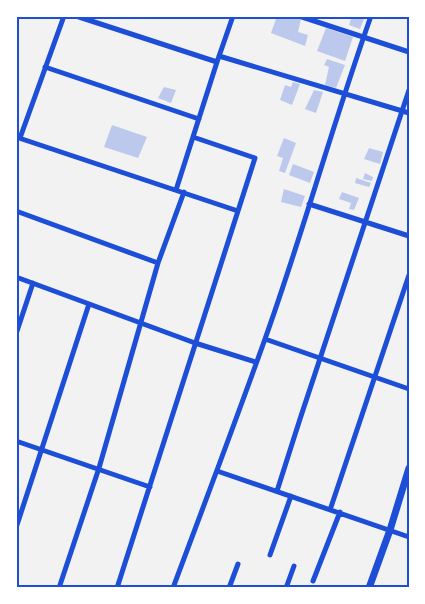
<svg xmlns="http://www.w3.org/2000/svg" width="425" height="604" font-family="'DejaVu Sans',sans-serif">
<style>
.building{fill:#bdc9ec}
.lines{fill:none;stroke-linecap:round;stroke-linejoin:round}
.minor{stroke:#1d4ed8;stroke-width:5}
.tertiary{stroke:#1d4ed8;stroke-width:7}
.neatline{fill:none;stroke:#1d4ed8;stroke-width:2}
</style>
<rect width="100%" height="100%" fill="#f2f2f2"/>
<!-- building -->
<path class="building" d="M277,16H294L301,19L298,32L308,35L305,46L271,33Z
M352,16H365L360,29L349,25Z
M326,28L353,37L345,61L317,51Z
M327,59L345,65L336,88L325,85L329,67L324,65Z
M293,82L300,84L292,105L280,100L285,85L291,87Z
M164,87L176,90L171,103L158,98Z
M314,90L323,92L316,113L305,109Z
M112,125L147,137L138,158L104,147Z
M284,138L296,143L285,173L279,171L283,158L277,156Z
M369,148L383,152L380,164L364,159Z
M293,164L314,172L310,183L289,175Z
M365,173L373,177L372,181L363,179Z
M356,178L371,183L369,187L355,183Z
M284,189L305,196L301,207L281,202Z
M342,192L359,198L354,210L349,209L351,203L339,199Z"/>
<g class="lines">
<!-- minor -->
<path class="minor" d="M76,16L217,62
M299,16L409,52
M219,56L409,113
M45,67L199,119
M16,137L238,211
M20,138L64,16
M176,190L217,62L233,16
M309,204L409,236
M16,211L158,263
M16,277L195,343L256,362
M16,334L33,283
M265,339L409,389
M16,441L150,487
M217,471L409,537
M277,491L300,419L409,90
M330,510L409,275
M16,528L89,304
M270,555L291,496
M313,581L340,512
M59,588L99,468L158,263L184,192
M117,588L255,158L193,137
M173,588C204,505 235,423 265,339C303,233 333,123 371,16
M229,588L238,564
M286,588L294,566"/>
<!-- tertiary -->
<path class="tertiary" d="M369,588L390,530L409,468"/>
</g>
<!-- border -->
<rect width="425" height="604" fill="none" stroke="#ffffff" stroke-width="35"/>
<rect x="18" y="18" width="390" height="568" class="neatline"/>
</svg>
